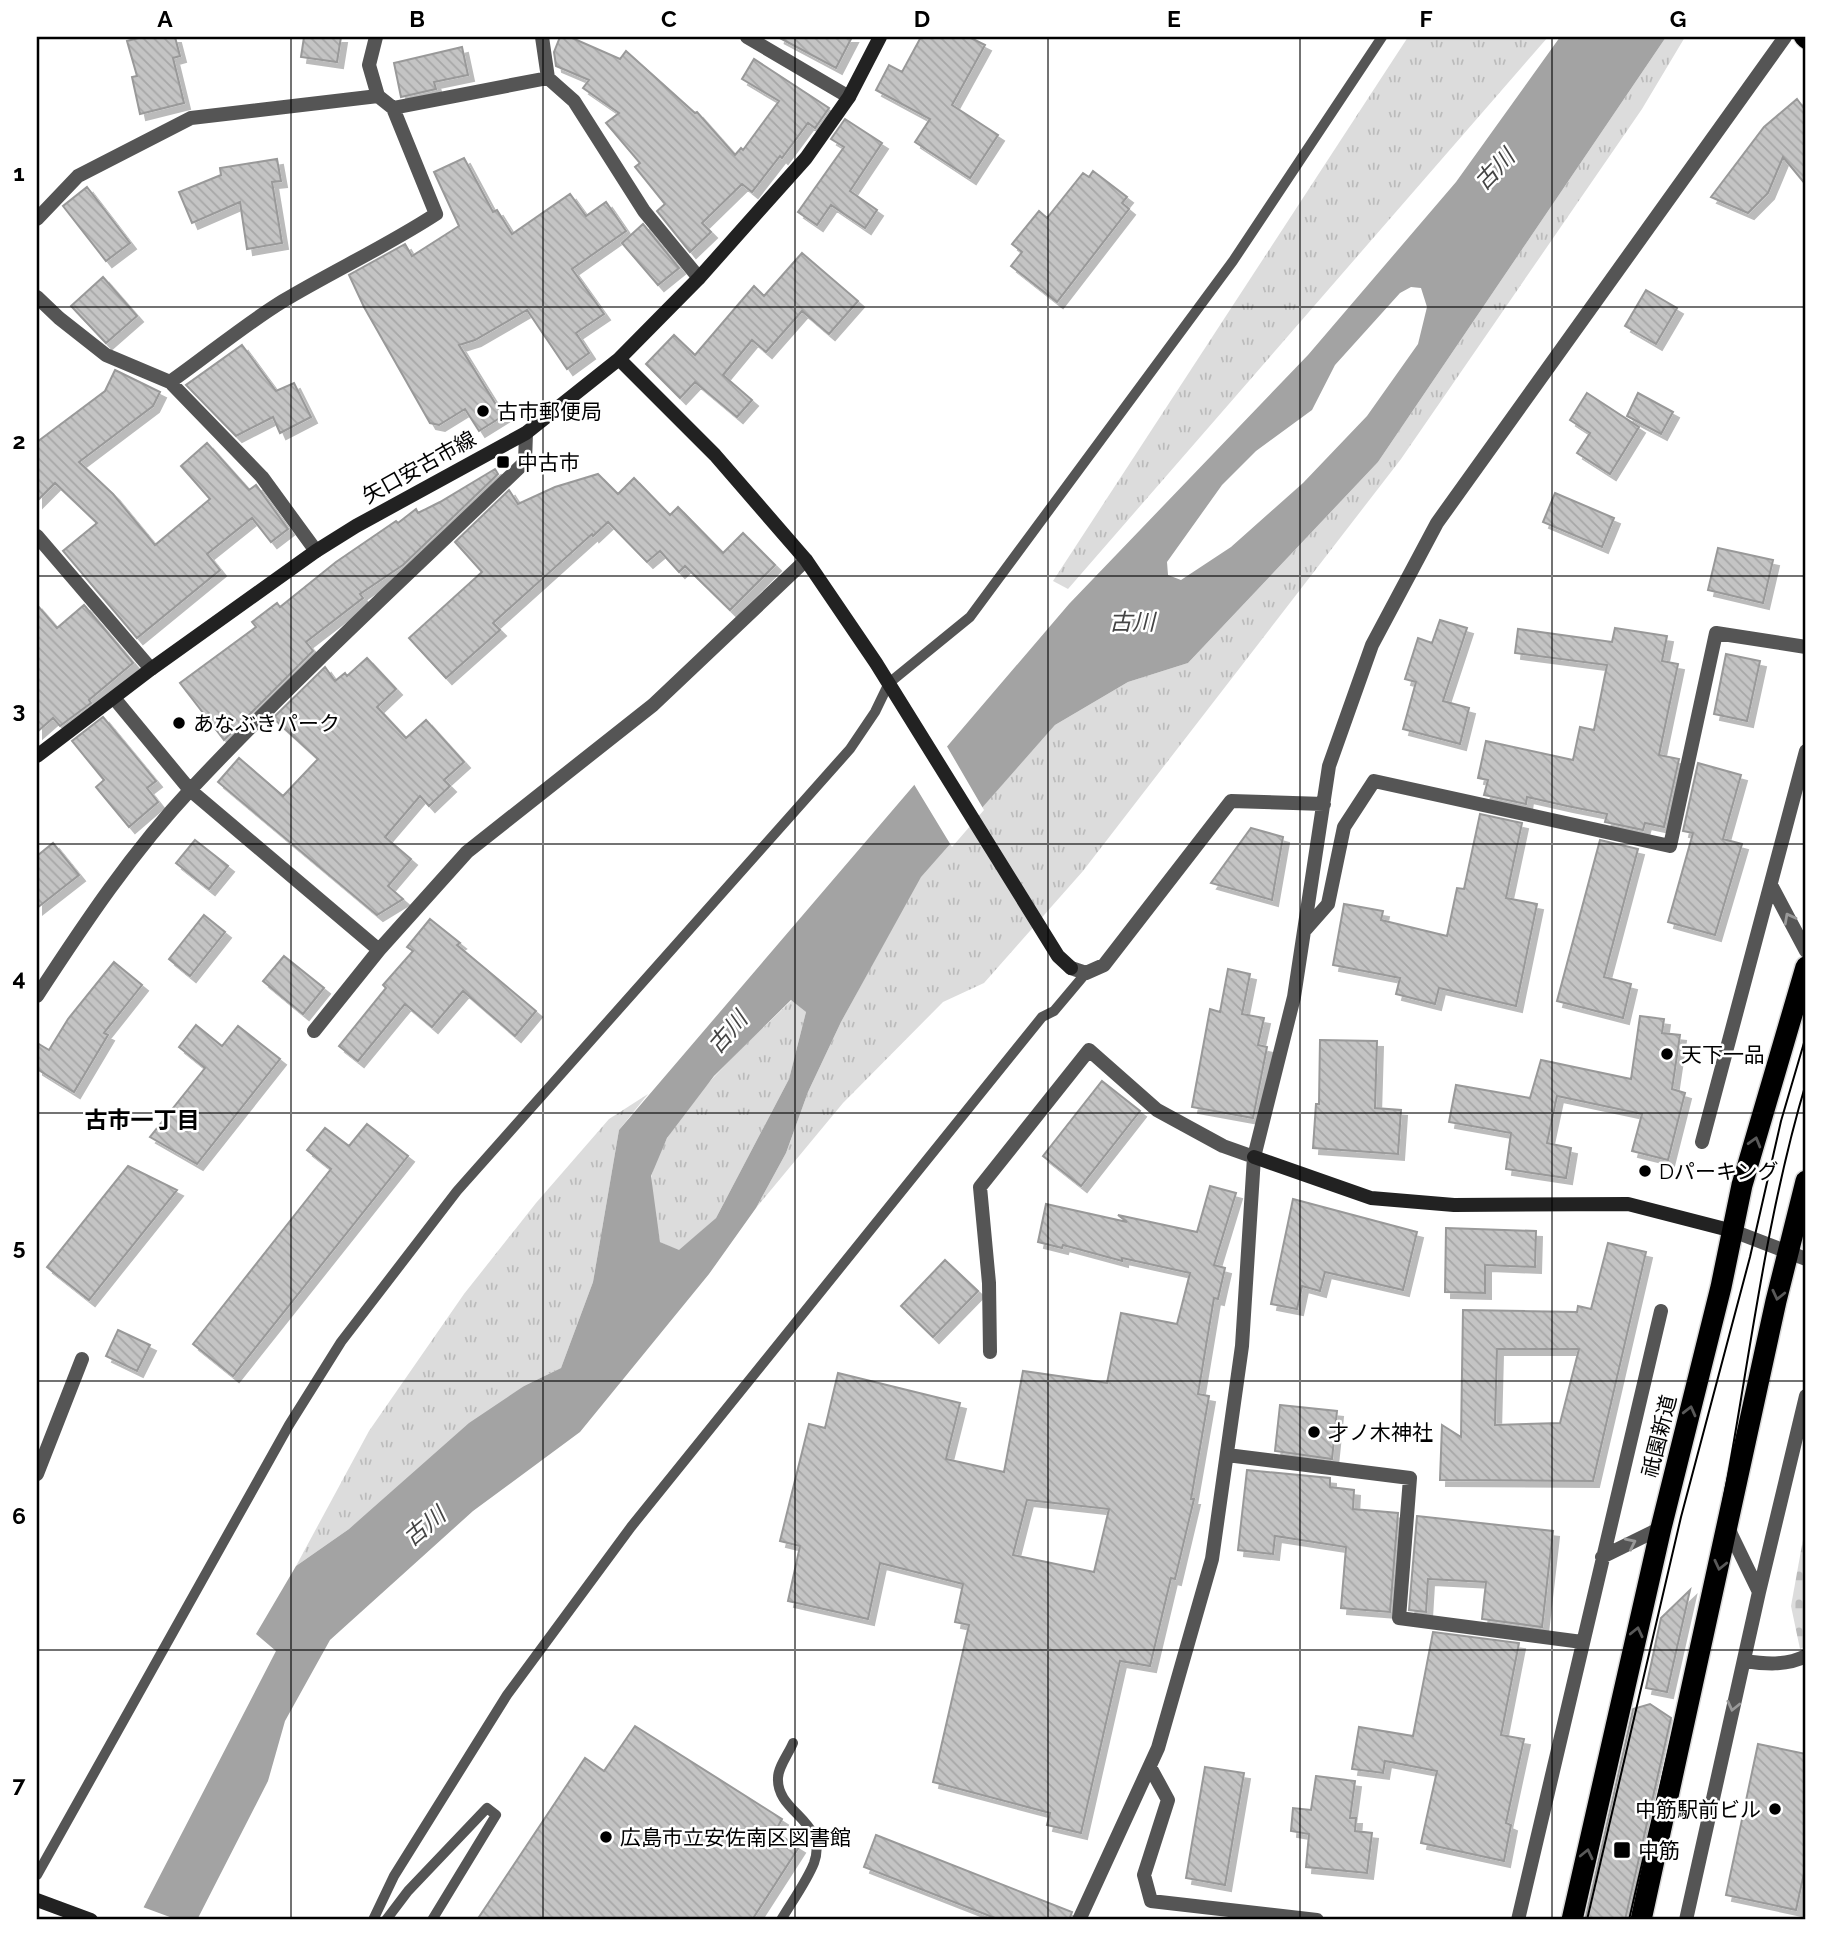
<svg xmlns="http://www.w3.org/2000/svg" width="1843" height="1957" font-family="Raleway,'Noto Sans JP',sans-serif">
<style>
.grass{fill:url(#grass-tufts)}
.cemetery{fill:url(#cemetery-stones)}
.water{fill:#a3a3a3;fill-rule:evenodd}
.pier{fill:#fff}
.building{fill:url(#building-back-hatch);stroke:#999;stroke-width:2;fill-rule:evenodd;filter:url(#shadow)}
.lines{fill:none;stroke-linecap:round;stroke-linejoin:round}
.primary-casing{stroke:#dbdbdb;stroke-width:20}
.highway-casing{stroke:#dbdbdb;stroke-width:24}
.lane{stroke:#555;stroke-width:10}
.street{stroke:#555;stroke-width:14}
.secondary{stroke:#222;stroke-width:14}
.primary{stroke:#000;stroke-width:18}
.highway{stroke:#000;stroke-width:21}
.tram{stroke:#000;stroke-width:2}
.oneway{stroke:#999}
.oneway2{stroke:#595959}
.grid{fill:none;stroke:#000;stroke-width:2;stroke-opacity:0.55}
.poi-dot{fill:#000;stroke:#fff;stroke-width:2.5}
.labels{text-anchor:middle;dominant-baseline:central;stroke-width:5;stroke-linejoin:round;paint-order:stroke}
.poi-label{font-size:21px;fill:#000;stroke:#fff;text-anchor:start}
.street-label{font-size:21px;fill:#000;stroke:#fff}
.water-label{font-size:23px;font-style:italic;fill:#444;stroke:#fff}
.neighbourhood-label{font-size:23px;font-weight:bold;fill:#000;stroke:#fff}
.neatline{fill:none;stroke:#000;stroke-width:2.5}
.grid-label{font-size:23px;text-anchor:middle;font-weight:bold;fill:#000}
</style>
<defs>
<pattern id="grass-tufts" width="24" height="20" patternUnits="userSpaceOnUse" patternTransform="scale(1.75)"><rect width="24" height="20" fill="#dcdcdc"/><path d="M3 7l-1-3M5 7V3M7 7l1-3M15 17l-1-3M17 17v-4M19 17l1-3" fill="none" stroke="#bbb"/></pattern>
<pattern id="cemetery-stones" width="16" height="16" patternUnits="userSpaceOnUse" patternTransform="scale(1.75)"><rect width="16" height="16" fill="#dcdcdc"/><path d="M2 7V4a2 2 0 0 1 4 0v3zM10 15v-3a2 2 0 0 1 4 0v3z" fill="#bbb"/></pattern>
<pattern id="building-back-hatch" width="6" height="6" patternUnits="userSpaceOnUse" patternTransform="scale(1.75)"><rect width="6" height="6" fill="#c4c4c4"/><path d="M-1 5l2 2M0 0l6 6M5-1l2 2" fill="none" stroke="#a7a7a7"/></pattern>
<filter id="shadow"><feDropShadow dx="6" dy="6" stdDeviation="0" flood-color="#0004"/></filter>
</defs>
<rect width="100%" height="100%" fill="#fff"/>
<!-- grass -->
<path class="grass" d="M1408,37H1548L1068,589L1053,581Z
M1666,37H1685L1642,109L1401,459L1083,871L984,983L943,1002L843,1103L756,1208L786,1153L808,1092L841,1022L920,877L1055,725L1128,682L1188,663L1378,462Z
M792,1000L806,1012L789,1079L716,1218L679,1251L660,1242C658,1227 648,1186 652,1174C668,1112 747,1044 792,1000Z
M648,1094L619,1130L593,1282L561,1368L524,1386L349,1529L296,1566L369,1431L464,1294L536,1203L609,1119Z"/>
<!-- cemetery -->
<path class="cemetery" d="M1806,1523V1646L1800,1649L1791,1606Z"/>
<!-- water -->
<path class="water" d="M1560,37H1666L1378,462L1188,663L1128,682L1055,725L921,877L841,1022L808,1092L786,1153L756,1208L709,1274L580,1432L473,1511L330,1640L285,1721L268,1781L197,1920H137L276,1651L256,1634L296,1566L349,1529L469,1423L524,1386L561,1368L593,1282L619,1130L1069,604L1308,355L1456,182ZM1411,287L1421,288L1427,307L1418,344L1367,416L1303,483L1231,547L1181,580L1168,575L1167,562L1222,485L1256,451L1312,410L1335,365L1400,293ZM791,1000L806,1012L789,1079L716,1218L679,1250L660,1242L651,1176L667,1138L714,1076Z"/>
<!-- pier -->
<path class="pier" d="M945,743L984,810L952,847L912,781Z
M140,1906L178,1920H134Z"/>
<!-- building -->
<path class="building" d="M142,37H175L180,56L173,58L184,103L140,114L132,77L137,76L127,41Z
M304,37H341L337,62L301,57Z
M560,37H570L620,59L626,51L695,113L697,112L735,155L741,148L743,150L779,101L742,79L754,59L829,108L815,128L808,123L782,158L780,156L752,192L742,184L702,223L711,232L690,252L657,211L665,204L635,167L640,163L606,123L619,113L583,88L589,80L556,66L554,52Z
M778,37H852L836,68Z
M921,37H969L985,45L952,105L998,135L970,178L915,142L930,119L876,90L889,65L902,72Z
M462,47L468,75L434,82L436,89L401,97L394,63Z
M1797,99L1806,111V185L1783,157L1768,193L1748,213L1711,197L1764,127Z
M845,119L882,143L850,191L877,210L865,228L831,205L817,225L798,212L844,147L831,139Z
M464,158L493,212L497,210L512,234L570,194L586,216L606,202L626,231L572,269L604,314L576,333L589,353L567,369L527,310L475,340L459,345L503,416L479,431L465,409L439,425L430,423L364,307L349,275L405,244L412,256L459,226L434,172Z
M277,159L281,181L272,182L282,243L247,249L240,202L192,223L179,192L221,175L220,168Z
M1093,171L1127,197L1122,203L1129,209L1057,302L1011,266L1022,252L1012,244L1039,211L1047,218L1083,173L1089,177Z
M87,187L130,243L106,261L63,206Z
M643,224L679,268L658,285L622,243Z
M802,253L858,301L829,334L802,311L766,352L752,340L723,375L752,400L737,417L695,382L680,398L646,364L674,335L695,355L754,286L764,296Z
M103,277L137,316L106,343L71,306Z
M1646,290L1677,308L1656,344L1625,326Z
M242,345L276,391L294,383L311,417L280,433L273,417L236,436L186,385Z
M115,370L160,392L153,406L79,462L113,494L155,545L210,499L181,466L207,443L249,490L256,485L288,529L271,542L252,518L207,554L220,570L137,638L63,551L97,523L55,483L37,501V442L105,391Z
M1587,393L1639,427L1610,474L1577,453L1590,433L1570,420Z
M1638,393L1673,412L1661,434L1627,416Z
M495,469L498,474L403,565L360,594L363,598L306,642L313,651L224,740L180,683L256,627L252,622L277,603L280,607L336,562L396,521L398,523L416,509L418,513L440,502Z
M598,474L618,494L634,478L670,515L678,507L723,553L743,533L775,565L730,610L685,566L679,572L660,551L647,562L608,522L593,536L592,534L493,623L500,630L446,678L409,638L482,572L455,542L509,490L518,504L555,487Z
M1555,493L1614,518L1602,547L1543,522Z
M1718,548L1773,560L1763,603L1708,590Z
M37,605L57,628L84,605L133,663L89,700L91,703L60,726L53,718L37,732Z
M1440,620L1467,628L1443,701L1469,708L1460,744L1403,729L1416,682L1405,679L1418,638L1432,643Z
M1615,628L1667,636L1662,661L1678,664L1659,755L1679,759L1664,827L1645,823L1643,830L1605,822L1607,814L1567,806L1527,797L1526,804L1484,795L1488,780L1478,778L1486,741L1573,760L1580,727L1594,730L1607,665L1515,653L1518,629L1612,642Z
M1726,654L1760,661L1747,721L1714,714Z
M367,658L396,689L377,707L406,738L426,720L464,762L444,780L450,786L429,806L420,796L385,837L411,859L388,886L403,899L377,915L218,782L239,758L283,796L318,759L273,718L325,667L335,681L345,673L347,676Z
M103,717L156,781L147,788L158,802L129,827L96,787L104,780L72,741Z
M1698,763L1741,775L1723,839L1742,844L1715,935L1668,922L1693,833L1683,831Z
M1480,814L1522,823L1506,898L1537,904L1516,1006L1439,988L1435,1004L1396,994L1400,978L1333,965L1344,904L1383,911L1381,920L1447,936L1457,888L1464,889Z
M1251,828L1283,837L1272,900L1211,883Z
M195,840L228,866L209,889L176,863Z
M1600,840L1638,849L1604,977L1631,984L1623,1018L1557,1001Z
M53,843L79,875L37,908V856Z
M204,915L225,932L190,976L169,959Z
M430,919L460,943L457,945L536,1011L515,1036L463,991L432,1027L405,1004L358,1061L339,1046L386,988L383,985L413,951L407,947Z
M284,956L324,988L303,1014L263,981Z
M114,962L142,985L104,1033L108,1035L74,1092L37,1069V1043L49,1050L68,1019Z
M1228,969L1250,974L1242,1014L1264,1018L1258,1045L1267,1047L1253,1118L1192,1107L1210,1009L1220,1012Z
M1640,1016L1664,1019L1662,1033L1680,1035L1672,1089L1685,1093L1668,1160L1632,1151L1642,1114L1557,1096L1547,1143L1571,1148L1566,1178L1506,1169L1511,1133L1449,1122L1456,1085L1530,1098L1541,1060L1631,1079Z
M196,1025L222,1046L238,1026L280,1059L197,1164L150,1137L205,1068L179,1047Z
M1320,1040L1377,1041L1375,1108L1401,1110L1398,1154L1313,1148L1316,1104H1319Z
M1102,1081L1140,1111L1081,1186L1043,1156Z
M367,1124L408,1156L233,1376L193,1344L331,1169L307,1150L325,1128L349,1146Z
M128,1166L177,1190L89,1300L47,1267Z
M1210,1186L1236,1193L1214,1265L1225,1268L1218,1299L1214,1298L1198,1394L1209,1396L1191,1499H1194L1175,1579L1171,1578L1150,1666L1120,1661L1081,1833L1047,1825L1050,1813L933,1782L969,1625L955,1622L963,1584L880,1563L868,1619L788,1601L800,1546L780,1541L809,1424L825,1428L838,1373L960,1403L946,1459L1004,1472L1023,1371L1107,1383L1121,1313L1177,1324L1190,1273L1122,1258V1261L1063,1245L1062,1248L1038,1242L1046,1204L1127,1222L1118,1215L1197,1232ZM1027,1500L1109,1509L1094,1572L1013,1555Z
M1293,1199L1417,1232L1403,1290L1325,1272L1320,1291L1302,1286L1297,1309L1271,1304Z
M1446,1228L1536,1231L1535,1267L1485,1265V1293L1445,1292Z
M1608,1243L1646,1252L1593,1481L1440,1480L1442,1425L1461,1437L1463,1310L1577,1312L1578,1306L1591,1309ZM1497,1349H1579L1560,1423L1495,1425Z
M945,1260L978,1291L933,1337L901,1306Z
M118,1330L150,1345L137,1371L106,1356Z
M1280,1405L1337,1411L1332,1459L1275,1451Z
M1247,1470L1330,1478V1487L1354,1490L1353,1509L1398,1513L1390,1612L1341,1608L1346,1547L1275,1536L1273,1554L1238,1550Z
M1417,1516L1553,1531L1542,1627L1482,1619L1486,1582L1428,1579L1426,1612L1409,1610Z
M1690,1590L1667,1692L1646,1688L1661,1618Z
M1433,1632L1519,1643L1501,1735L1524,1739L1506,1823L1511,1825L1504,1861L1421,1843L1437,1771L1385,1761L1383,1773L1352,1769L1359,1727L1413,1736Z
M1650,1704L1671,1718L1625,1920H1585L1633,1709Z
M635,1726L782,1819L775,1832L799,1847L752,1920H477L585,1758L604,1771Z
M1758,1744L1806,1754V1864L1796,1910L1726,1895Z
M1205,1767L1244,1773L1225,1885L1186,1878Z
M1316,1776L1355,1781L1350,1818H1356L1355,1831L1372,1833L1367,1873L1306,1867L1309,1834L1291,1831L1293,1808L1311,1810Z
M876,1835L1072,1912L1069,1920H1000L864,1867Z"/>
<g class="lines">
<defs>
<path id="primary" d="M1803,37L1806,40"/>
<path id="highway" d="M1572,1920L1661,1528L1721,1287L1742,1185L1806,967
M1641,1920L1776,1301L1806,1181"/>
</defs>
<!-- primary casing -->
<use href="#primary" class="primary-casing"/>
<!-- highway casing -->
<use href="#highway" class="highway-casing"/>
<!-- lane -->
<path class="lane" d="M37,1875L289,1425L341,1342L457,1191L850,749L875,712L889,683L970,617L1233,261L1382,37
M373,1920L394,1876L507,1695L631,1527L1042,1017L1054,1011L1086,973
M386,1920L408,1891L487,1808L496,1815L432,1920
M781,1920C791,1903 807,1881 814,1863C829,1821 776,1813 778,1778C778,1767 789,1753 793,1743"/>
<!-- street -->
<path class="street" d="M376,37L369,65L378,96
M542,37L548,78
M747,37L849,97
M37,219L78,176L191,118L378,96L393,108L548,78L574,101L644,211L699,278
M37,297L59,318L106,355L170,382L262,477L316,551
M170,382C207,356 244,325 283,301C333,271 387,246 436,214L393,108
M37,536L151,669
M114,698L190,790L379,950
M1771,885L1806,951
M1306,929L1328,904L1344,827L1374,781L1670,846L1716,633L1806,647
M1071,968L1086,973L1104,965L1231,801L1324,804
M37,996C84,924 132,852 192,788C298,675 413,570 525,462L526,433
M314,1031L379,950L467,852L653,705L806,560
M1702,1142L1806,751
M1733,1231L1806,1259
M990,1352L989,1283L980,1187L1089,1050L1157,1110L1223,1146L1254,1157
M1227,1455L1410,1478L1399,1618L1582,1642
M37,1474L82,1359
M1728,1528L1759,1592
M1602,1557L1661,1528
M1744,1661C1765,1664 1786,1666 1806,1656
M1150,1767L1168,1800L1144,1875L1151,1901L1317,1920
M1079,1920L1158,1748L1212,1559L1242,1346L1254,1157L1294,997L1329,766L1372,645L1437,523L1785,37
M1518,1920L1661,1311
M1686,1920L1759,1592L1806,1396"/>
<!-- secondary -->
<path class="secondary" d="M619,359L715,455L806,560L876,663L1058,956L1071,968
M37,756L151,669L316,551L356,526L526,433L619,359L699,278L806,158L849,97L880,37
M1254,1157L1371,1198L1454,1205L1628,1204L1733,1231
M37,1900L91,1920"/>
<!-- primary -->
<use href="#primary" class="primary"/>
<!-- highway -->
<use href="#highway" class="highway"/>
<!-- tram -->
<path class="tram" d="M1587,1920L1681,1517L1750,1257L1781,1121L1806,1036
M1629,1920C1658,1792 1691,1663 1717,1534C1747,1384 1762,1230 1806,1083"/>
</g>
<!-- one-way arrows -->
<defs><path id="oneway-chevron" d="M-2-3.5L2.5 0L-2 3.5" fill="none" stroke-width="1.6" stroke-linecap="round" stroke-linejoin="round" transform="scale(1.75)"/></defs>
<g class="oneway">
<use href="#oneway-chevron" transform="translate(1789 918) rotate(-118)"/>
<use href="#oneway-chevron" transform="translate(1631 1543) rotate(-26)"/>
<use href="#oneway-chevron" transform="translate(1733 1706) rotate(103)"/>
</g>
<g class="oneway2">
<use href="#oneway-chevron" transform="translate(1755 1142) rotate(-74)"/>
<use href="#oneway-chevron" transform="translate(1778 1295) rotate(103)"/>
<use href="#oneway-chevron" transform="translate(1690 1411) rotate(-76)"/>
<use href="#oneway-chevron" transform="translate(1720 1565) rotate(103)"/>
<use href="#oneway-chevron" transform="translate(1637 1632) rotate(-77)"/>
<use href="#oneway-chevron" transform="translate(1587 1854) rotate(-77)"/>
</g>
<!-- grid -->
<path class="grid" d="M291,37V1920M543,37V1920M795,37V1920M1048,37V1920M1300,37V1920M1552,37V1920M37,307H1806M37,576H1806M37,844H1806M37,1113H1806M37,1381H1806M37,1650H1806"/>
<!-- markers -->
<g class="poi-dot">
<circle cx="483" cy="411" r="7"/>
<rect x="496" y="455" width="14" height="14" rx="3.5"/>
<circle cx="179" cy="723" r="7"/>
<circle cx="1667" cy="1054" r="7"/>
<circle cx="1645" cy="1171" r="7"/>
<circle cx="1314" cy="1432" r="7"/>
<circle cx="1775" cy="1809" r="7"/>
<circle cx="606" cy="1837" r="7"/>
<rect x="1613" y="1841" width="18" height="18" rx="3.5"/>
</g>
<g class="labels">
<!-- poi labels -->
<g class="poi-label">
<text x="497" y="411">古市郵便局</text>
<text x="517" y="462">中古市</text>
<text x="193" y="723">あなぶきパーク</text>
<text x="1681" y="1054">天下一品</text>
<text x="1659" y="1171">Dパーキング</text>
<text x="1328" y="1432">才ノ木神社</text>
<text x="1761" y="1809" text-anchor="end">中筋駅前ビル</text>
<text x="620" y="1837">広島市立安佐南区図書館</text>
<text x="1638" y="1850">中筋</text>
</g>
<!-- street labels -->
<g class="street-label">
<text transform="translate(419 467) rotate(-29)">矢口安古市線</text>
<text transform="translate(1659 1436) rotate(-76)">祇園新道</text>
</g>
<!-- water labels -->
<g class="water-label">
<text transform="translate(1494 169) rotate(-46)">古川</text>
<text x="1132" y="621">古川</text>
<text transform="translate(727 1032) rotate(-49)">古川</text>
<text transform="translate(424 1526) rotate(-40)">古川</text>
</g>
<!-- neighbourhood labels -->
<g class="neighbourhood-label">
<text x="142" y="1119">古市一丁目</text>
</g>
</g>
<!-- border -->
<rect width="1843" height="1957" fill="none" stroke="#ffffff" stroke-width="77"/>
<rect x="38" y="38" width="1766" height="1880" class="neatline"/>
<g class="grid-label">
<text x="165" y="27">A</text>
<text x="417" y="27">B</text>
<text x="669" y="27">C</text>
<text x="922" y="27">D</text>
<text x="1174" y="27">E</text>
<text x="1426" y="27">F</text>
<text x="1678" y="27">G</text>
<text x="19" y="181">1</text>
<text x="19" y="449">2</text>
<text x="19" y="718">3</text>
<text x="19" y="986">4</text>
<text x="19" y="1255">5</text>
<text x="19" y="1524">6</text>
<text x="19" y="1792">7</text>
</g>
</svg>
